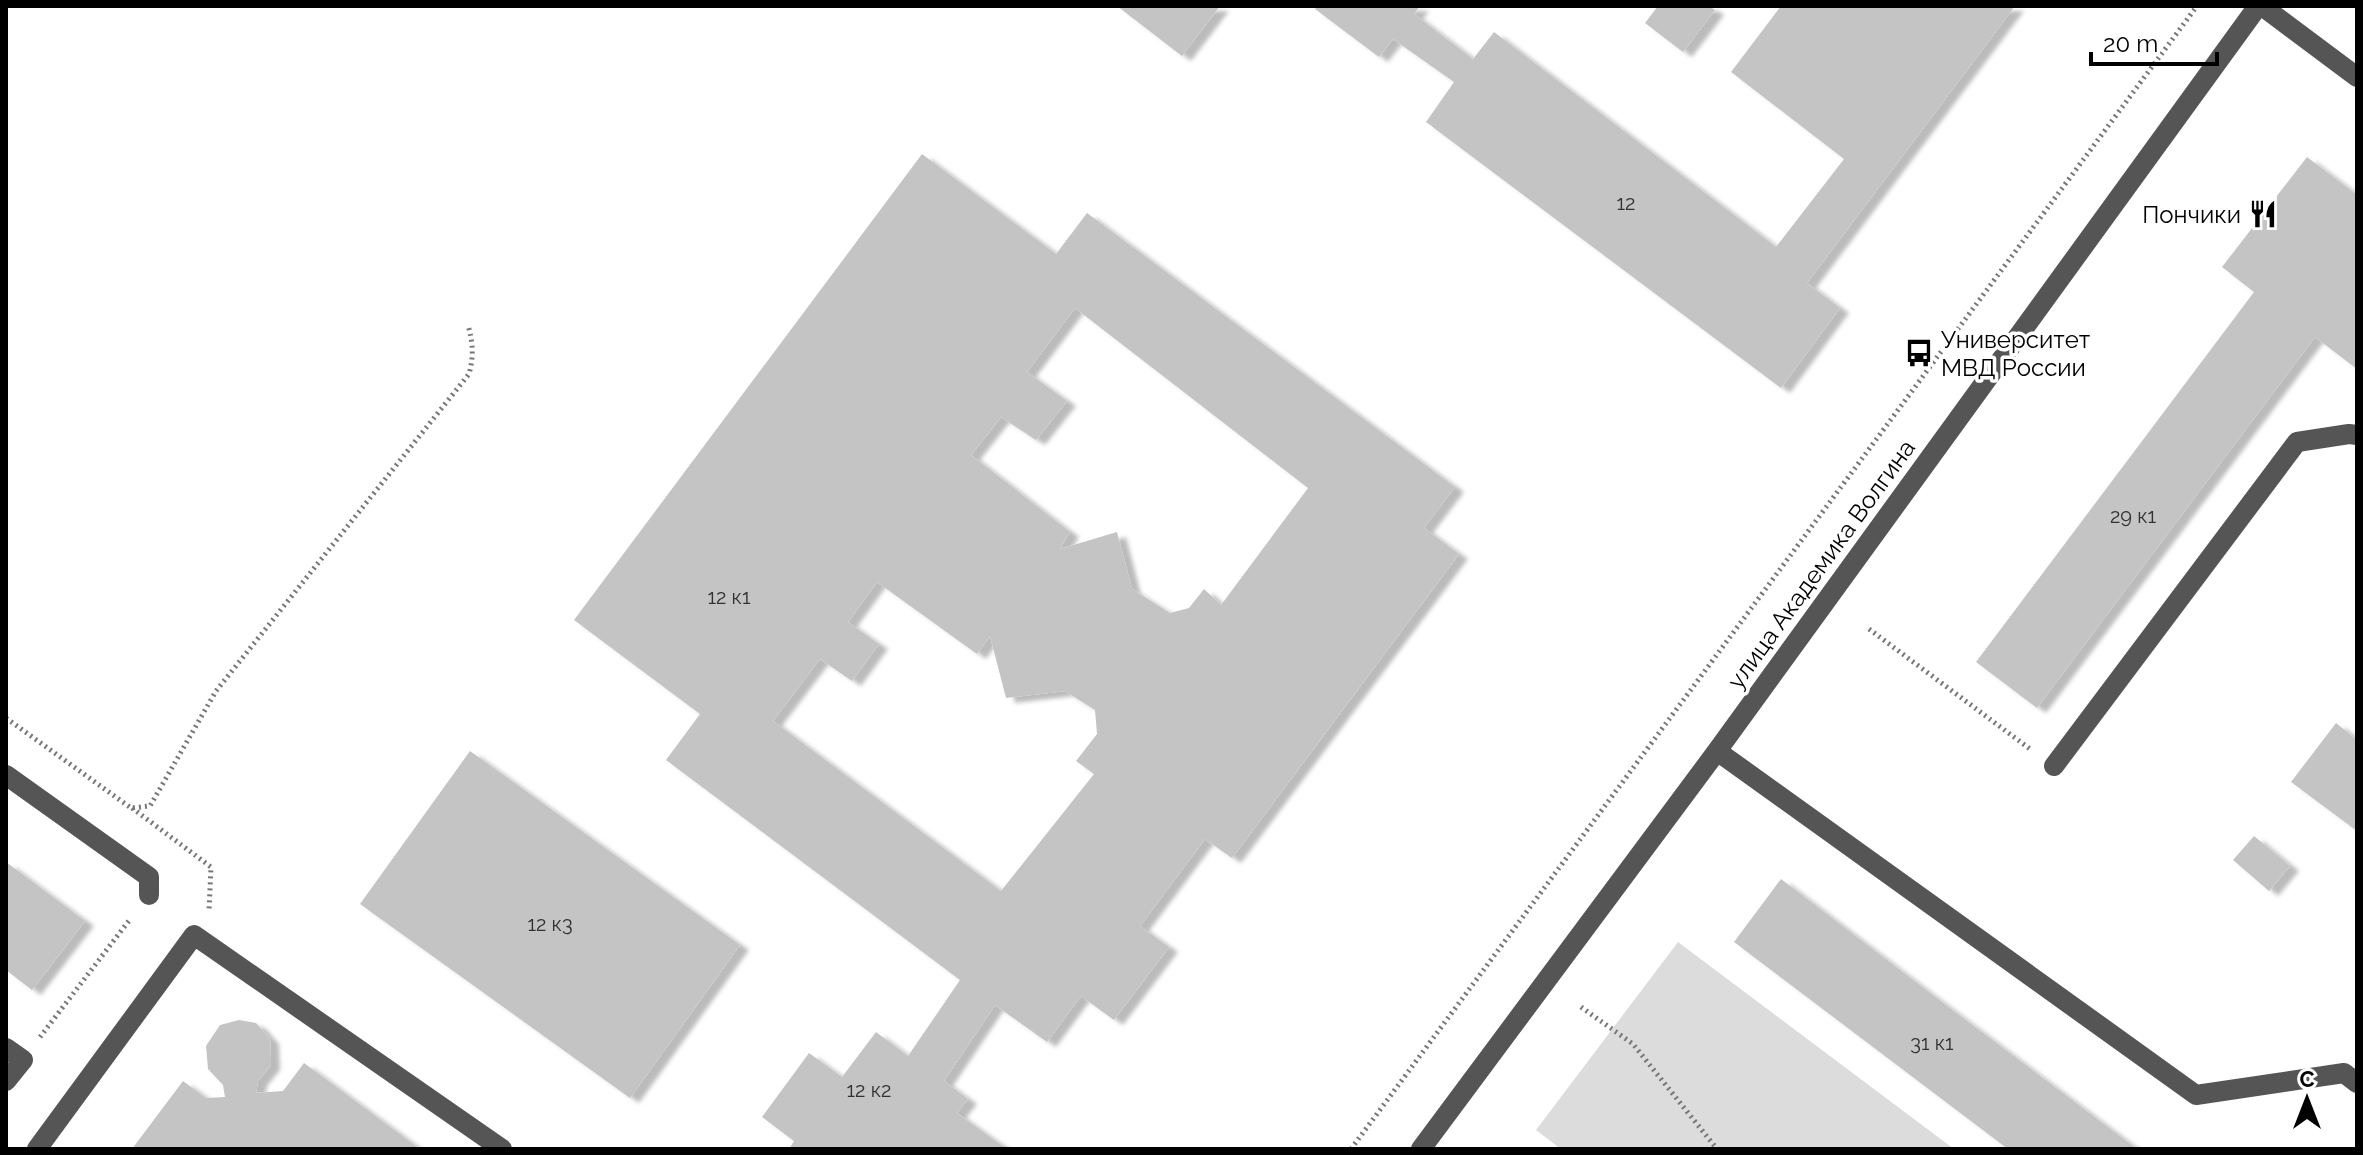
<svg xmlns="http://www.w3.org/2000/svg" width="2363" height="1155" font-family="Raleway,sans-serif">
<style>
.green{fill:#dcdcdc}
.building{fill:#c4c4c4;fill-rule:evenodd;filter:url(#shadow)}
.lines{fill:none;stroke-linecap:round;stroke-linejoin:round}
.path{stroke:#777;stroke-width:5;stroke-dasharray:2 4;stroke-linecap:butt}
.minor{stroke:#555;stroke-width:20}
.labels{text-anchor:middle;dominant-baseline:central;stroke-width:7;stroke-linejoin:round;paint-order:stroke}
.number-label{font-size:20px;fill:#313131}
.poi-label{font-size:24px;fill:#000;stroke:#fff;text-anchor:end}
.street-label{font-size:24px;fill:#000;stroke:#fff}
</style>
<defs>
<filter id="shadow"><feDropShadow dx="9" dy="5" stdDeviation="2" flood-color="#0004"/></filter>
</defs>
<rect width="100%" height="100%" fill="#fff"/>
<!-- green -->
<path class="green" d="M1678,942L1954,1149H1561L1536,1130Z"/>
<!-- building -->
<path class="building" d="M1117,6H1220L1182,56Z
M1318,6H1420L1414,14L1473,59L1494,32L1776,247L1844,159L1731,72L1781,6H2015L1807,283L1840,308L1781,388L1426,122L1454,82L1393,39L1379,57L1315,9Z
M1658,6H1709L1715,10L1683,52L1645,23Z
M922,154L1056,254L1087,213L1455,487L1424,528L1459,554L1232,858L1205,839L1140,926L1169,947L1114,1020L1081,996L1047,1042L995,1005L944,1081L968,1099L957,1113L1007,1149H789L794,1141L762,1117L809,1053L842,1077L876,1032L908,1056L960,980L666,760L700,714L574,620ZM1075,308L1308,488L1221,605L1204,589L1189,608L1170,613L1132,589L1117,532L1060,549L1070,532L971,455L1001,417L1036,440L1067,401L1027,372ZM877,582L977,654L990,636L1006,698L1065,691L1095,710L1097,734L1076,761L1094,774L1001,891L773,721L820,659L852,681L879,644L848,622Z
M2307,157L2357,195V369L2315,337L2037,708L1976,662L2254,292L2222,267Z
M2336,723L2357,740V831L2291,782Z
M470,751L740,945L630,1098L360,904Z
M2254,836L2290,866L2269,891L2233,860Z
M6,862L85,921L32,990L6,970Z
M1781,879L1938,999L2137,1149H2008L1734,942Z
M239,1020L256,1023L270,1039L271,1065L258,1081L256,1093L283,1091L304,1063L420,1149H132L183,1081L206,1098L225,1097L223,1085L208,1069L206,1046L220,1025Z"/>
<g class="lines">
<!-- path -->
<path class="path" d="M1869,629L2030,749
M6,718L131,808L150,806L216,691L469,374C474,356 473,343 468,325
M132,808L211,867L209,911
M1581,1007L1633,1044L1717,1149
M40,1037L131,918
M1351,1149L2197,6"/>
<!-- minor -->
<path class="minor" d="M2262,6L2357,77
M1717,751L2196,1095L2344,1073L2357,1083
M2054,766L2297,442L2349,434L2357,435
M6,775L149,877V895
M6,1048L23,1060L6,1081
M37,1149L194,935L502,1149
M1421,1149L1717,751L2258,6"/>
</g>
<!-- icons -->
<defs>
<symbol id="restaurant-bare" viewBox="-9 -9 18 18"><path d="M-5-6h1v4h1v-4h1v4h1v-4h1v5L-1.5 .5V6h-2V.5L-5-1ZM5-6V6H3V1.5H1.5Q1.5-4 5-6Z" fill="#000" stroke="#fff" stroke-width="2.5" paint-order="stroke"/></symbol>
<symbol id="bus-bare" viewBox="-9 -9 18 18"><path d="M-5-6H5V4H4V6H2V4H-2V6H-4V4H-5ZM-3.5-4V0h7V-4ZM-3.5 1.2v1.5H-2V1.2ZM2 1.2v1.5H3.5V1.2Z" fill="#000" stroke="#fff" stroke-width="2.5" paint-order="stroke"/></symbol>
</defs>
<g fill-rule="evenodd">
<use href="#restaurant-bare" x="2243" y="194" width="40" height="40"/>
<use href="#bus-bare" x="1899" y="333" width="40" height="40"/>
</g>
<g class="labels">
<!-- number labels -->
<g class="number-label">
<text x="1626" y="203">12</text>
<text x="2133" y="516">29 к1</text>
<text x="729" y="597">12 к1</text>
<text x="550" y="924">12 к3</text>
<text x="1932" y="1043">31 к1</text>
<text x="869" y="1090">12 к2</text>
</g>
<!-- poi labels -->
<g class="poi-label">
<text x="2241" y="214">Пончики</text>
<text x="1941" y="339" text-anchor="start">Университет<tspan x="1941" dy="28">МВД России</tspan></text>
</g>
<!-- street labels -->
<g class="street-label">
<text transform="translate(1821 564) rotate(-54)">улица Академика Волгина</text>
</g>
</g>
<!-- border -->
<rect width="2363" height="1155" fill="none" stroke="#000000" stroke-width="16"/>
<!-- north arrow -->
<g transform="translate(2307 1099)" stroke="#ffffff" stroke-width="6" paint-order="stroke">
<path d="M0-6L14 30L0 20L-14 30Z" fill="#000000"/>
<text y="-12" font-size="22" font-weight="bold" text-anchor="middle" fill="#000000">С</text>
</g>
<!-- scale -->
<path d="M2091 52v12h126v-12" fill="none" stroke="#000000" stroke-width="4"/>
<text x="2103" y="52" font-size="24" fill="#000000" stroke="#ffffff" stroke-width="6" paint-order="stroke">20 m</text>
</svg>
